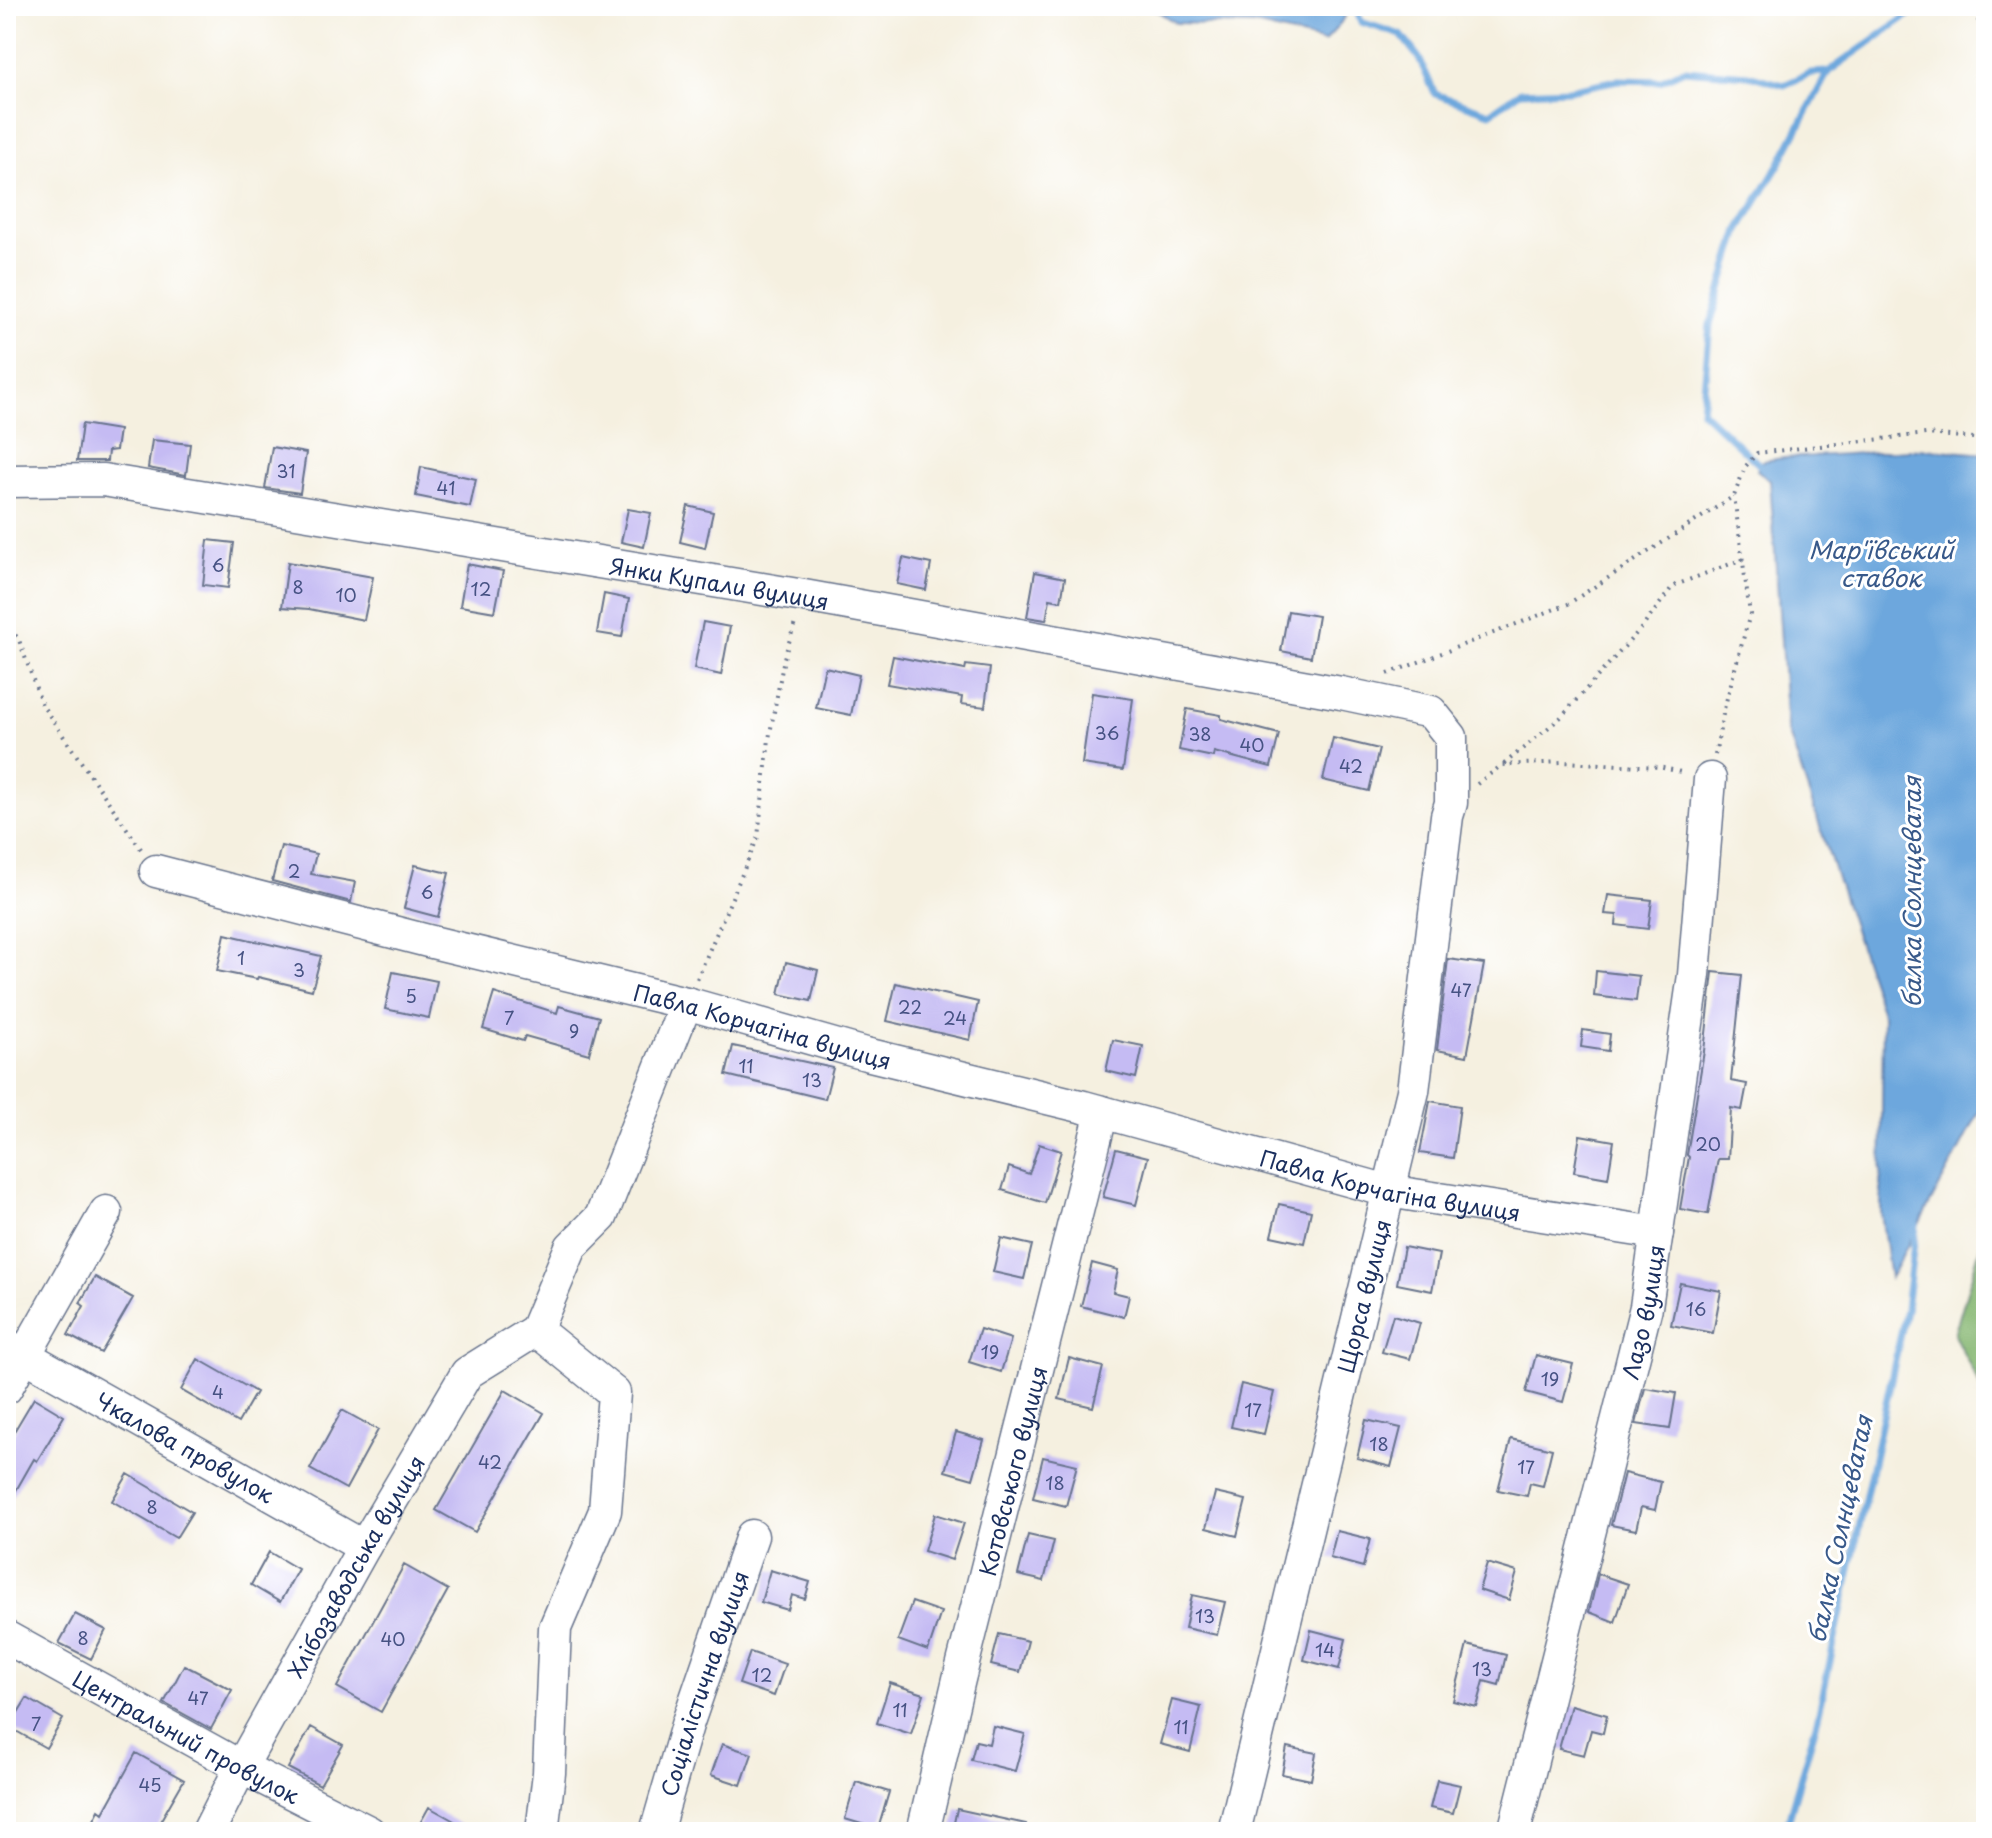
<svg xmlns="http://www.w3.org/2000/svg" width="1992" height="1838" font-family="'Playpen Sans',sans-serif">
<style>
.forest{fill:#84b670;stroke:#507267;stroke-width:2}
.water{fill:#6da7dd;stroke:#446b9e;stroke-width:2}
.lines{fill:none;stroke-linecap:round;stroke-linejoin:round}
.stream{stroke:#6da7dd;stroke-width:7}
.building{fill:#c5bbf3}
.minor-casing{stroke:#67738c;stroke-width:35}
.path{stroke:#67738c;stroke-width:4;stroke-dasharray:2 6;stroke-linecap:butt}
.minor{stroke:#fff;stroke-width:32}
.labels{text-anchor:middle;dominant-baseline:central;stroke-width:6;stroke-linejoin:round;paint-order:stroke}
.number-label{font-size:18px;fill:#465283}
.street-label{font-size:22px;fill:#1b2f5e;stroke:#fff}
.water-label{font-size:24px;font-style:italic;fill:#38598a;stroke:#fff}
</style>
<rect width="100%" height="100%" fill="#fff"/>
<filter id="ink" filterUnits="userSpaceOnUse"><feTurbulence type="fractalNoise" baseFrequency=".0125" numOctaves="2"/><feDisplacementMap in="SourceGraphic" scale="16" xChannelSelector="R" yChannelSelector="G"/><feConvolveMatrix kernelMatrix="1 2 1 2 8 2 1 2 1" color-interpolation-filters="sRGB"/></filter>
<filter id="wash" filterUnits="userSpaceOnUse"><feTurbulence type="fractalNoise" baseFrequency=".006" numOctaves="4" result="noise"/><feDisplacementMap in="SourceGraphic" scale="32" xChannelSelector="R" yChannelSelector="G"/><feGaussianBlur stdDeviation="1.8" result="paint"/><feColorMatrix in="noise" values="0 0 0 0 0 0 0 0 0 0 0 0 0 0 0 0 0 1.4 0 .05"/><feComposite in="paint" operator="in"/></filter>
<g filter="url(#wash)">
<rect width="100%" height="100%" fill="#f5f0e0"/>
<!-- forest -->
<path class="forest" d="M1986,1228V1397L1954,1335Z"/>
<!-- water -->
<path class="water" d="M1149,6H1334L1346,16L1325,42L1255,25L1176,23Z
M1926,449L1986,454V807L1982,819L1986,917L1983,1105L1890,1278L1881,1213L1883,1016L1787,728L1770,480L1757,470L1762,461L1784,458Z"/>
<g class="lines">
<!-- stream -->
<path class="stream" d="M1355,6L1361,22L1401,35L1419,58L1435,94L1490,113L1520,92L1569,90L1618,80L1660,81L1684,70L1748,75L1784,85L1811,73L1828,72L1921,6
M1765,470L1702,411L1710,325L1739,230L1780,163L1828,72
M1785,1832L1818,1717L1906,1310L1916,1225"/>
</g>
<g id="blocks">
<!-- building -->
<path class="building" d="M82,424L119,430L116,450L108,451L107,461H77Z
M152,440L190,444L186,475L148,468Z
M272,447L306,453L300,493L265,488Z
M421,467L476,479L470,507L416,496Z
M688,506L713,512L705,548L680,542Z
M628,509L651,513L644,547L621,542Z
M208,540L234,543L228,588L203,585Z
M903,558L931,564L926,590L897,584Z
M288,562L373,577L364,620L309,609L282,607Z
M467,564L503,571L495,612L460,606Z
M1035,572L1065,578L1061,601L1050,599L1046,620L1027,617Z
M604,594L629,599L622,637L597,633Z
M1288,611L1318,616L1311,657L1281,651Z
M703,622L730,627L721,675L694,669Z
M893,656L965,670L966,665L990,668L985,707L961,704L962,697L887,684Z
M825,667L859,675L851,715L816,708Z
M1092,693L1133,699L1123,770L1082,764Z
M1187,709L1221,715V719L1279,734L1271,767L1214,752L1213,757L1179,750Z
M1333,738L1379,749L1369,791L1323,780Z
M281,846L316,854L311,874L355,882L351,902L272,881Z
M415,865L449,873L438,917L404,908Z
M1608,895L1652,900L1648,929L1616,925L1617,915L1605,914Z
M225,934L321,956L312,990L258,977L257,979L217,971Z
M1448,959L1484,964L1467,1056L1437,1050Z
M786,962L818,970L811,1001L779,994Z
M1596,971L1639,976L1636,1001L1594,996Z
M393,972L437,981L429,1018L385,1009Z
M1713,972L1742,975L1731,1081L1747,1084L1742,1110L1731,1108L1728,1159H1718L1708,1214L1680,1209L1689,1157L1687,1155L1704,1051Z
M896,983L978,1002L970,1040L887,1021Z
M494,993L557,1013L559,1006L599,1017L589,1054L525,1036L523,1041L483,1029Z
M1583,1030L1610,1034L1608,1051L1581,1047Z
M1113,1040L1143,1046L1136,1078L1106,1071Z
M733,1046L833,1068L825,1099L726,1075Z
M1430,1101L1460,1106L1453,1158L1420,1153Z
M1580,1135L1614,1141L1608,1178L1574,1172Z
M1039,1144L1061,1151L1045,1203L1002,1190L1009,1167L1029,1174Z
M1116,1149L1148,1157L1136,1205L1103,1197Z
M1279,1204L1311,1211L1304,1243L1271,1236Z
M1001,1238L1032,1245L1024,1279L993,1272Z
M1404,1247L1439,1254L1432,1291L1397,1284Z
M1092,1263L1118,1270L1113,1292L1129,1296L1124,1317L1081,1306Z
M95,1277L133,1298L101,1353L68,1335L84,1306L80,1303Z
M1680,1283L1721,1291L1713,1333L1671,1325Z
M1393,1315L1420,1323L1410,1359L1382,1352Z
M980,1329L1011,1339L1001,1372L969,1362Z
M1536,1355L1573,1364L1563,1402L1526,1392Z
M1069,1358L1103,1367L1093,1407L1059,1399Z
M198,1359L256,1392L238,1423L181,1390Z
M1241,1384L1274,1392L1264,1434L1231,1427Z
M1645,1388L1676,1393L1670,1429L1636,1424Z
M505,1390L544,1413L475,1532L436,1510Z
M34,1398L64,1416L37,1461L34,1459L6,1508V1445Z
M342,1410L378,1430L346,1489L310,1469Z
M1366,1420L1401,1428L1391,1467L1357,1458Z
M956,1432L984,1440L973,1479L945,1471Z
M1511,1439L1552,1449L1543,1486L1530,1483L1527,1496L1498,1490Z
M1043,1457L1077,1465L1066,1506L1033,1498Z
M1624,1473L1661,1482L1655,1510L1641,1507L1636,1530L1611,1525Z
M128,1474L192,1512L176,1538L112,1501Z
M1215,1493L1246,1500L1237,1536L1206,1528Z
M935,1514L964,1523L952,1560L924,1551Z
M1337,1531L1370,1539L1363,1567L1330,1558Z
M1028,1535L1054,1541L1044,1581L1018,1575Z
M269,1552L298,1569L280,1602L251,1585Z
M1487,1563L1517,1572L1509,1600L1479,1590Z
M404,1565L448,1590L381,1712L337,1687Z
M770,1570L810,1582L805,1599L792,1595L788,1610L761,1602Z
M1598,1574L1628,1584L1615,1622L1589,1612Z
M1192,1595L1225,1602L1217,1635L1185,1628Z
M912,1602L941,1612L928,1651L898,1640Z
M75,1614L106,1630L91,1659L59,1643Z
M1311,1630L1346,1639L1339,1669L1304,1660Z
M999,1634L1028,1641L1020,1672L991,1665Z
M1467,1645L1506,1655L1499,1685L1484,1681L1477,1707L1453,1701Z
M750,1652L785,1664L774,1696L739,1684Z
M184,1665L232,1690L211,1729L164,1703Z
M890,1683L924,1694L911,1734L877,1723Z
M27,1698L63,1719L46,1748L9,1727Z
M1172,1700L1201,1707L1190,1752L1160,1744Z
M1571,1705L1607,1715L1603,1733L1591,1730L1584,1755L1559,1749Z
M993,1726L1025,1734L1015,1771L971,1760L976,1741L989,1744Z
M311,1727L343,1745L320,1785L288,1768Z
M722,1744L752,1754L741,1785L711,1775Z
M1287,1747L1316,1753L1311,1780L1282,1774Z
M136,1753L184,1780L154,1832H88L99,1810L103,1813Z
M1437,1780L1460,1785L1453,1813L1430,1808Z
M856,1782L889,1792L878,1829L845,1819Z
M429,1807L474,1832H415Z
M957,1809L1026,1824L1025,1832H952Z"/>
</g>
</g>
<g filter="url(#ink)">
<use href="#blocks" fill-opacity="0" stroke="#67738c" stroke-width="2"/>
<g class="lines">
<defs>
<g id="minor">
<path id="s1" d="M6,481L103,480L804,596L1341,693L1431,712L1451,737V803L1447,816L1413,1091L1234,1832"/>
<path id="s2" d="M156,871L428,941L686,1003L866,1054L1084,1107L1388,1191L1657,1233"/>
<path d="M536,1330L614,1393L605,1511L555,1628L549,1773L542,1832"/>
<path d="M536,1330L571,1247L601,1217L686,1003"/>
<path id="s3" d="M6,1345L364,1547"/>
<path d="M6,1388L106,1212"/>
<path id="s4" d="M6,1637L241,1767L369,1832"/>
<path id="s5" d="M208,1832L241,1767L364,1547L467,1373L536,1330"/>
<path id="s6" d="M656,1832L687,1725L752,1536"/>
<path id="s7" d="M923,1832L959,1679L1102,1112"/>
<path id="s8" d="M1514,1832L1646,1307L1694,975L1710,779"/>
</g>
</defs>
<!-- minor casing -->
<use href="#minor" class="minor-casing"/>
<!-- path -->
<path class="path" d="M1969,6L1986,33
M1970,6L1986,13
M6,622L19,640L42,705L141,849
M1388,674L1568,604L1734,496L1745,467L1757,453L1926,434L1986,439
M1715,755L1724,709L1750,614L1734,496
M1504,764L1560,718L1644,625L1673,586L1743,559
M1477,784L1502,765L1563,762L1659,767L1685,773
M697,979L758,837L769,739L784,658L796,620"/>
<!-- minor -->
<use href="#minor" class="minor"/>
</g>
</g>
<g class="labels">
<!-- number labels -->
<g class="number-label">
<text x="286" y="470">31</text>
<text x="446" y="487">41</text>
<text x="218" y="564">6</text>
<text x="298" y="586">8</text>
<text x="481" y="588">12</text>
<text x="346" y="594">10</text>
<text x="1107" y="732">36</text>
<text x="1200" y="733">38</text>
<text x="1252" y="744">40</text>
<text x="1351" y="765">42</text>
<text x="294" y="870">2</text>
<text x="427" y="891">6</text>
<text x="241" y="957">1</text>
<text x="299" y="969">3</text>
<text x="1461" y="989">47</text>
<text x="411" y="995">5</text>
<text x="910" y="1006">22</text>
<text x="509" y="1017">7</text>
<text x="955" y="1017">24</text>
<text x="574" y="1030">9</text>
<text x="746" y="1065">11</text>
<text x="812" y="1079">13</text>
<text x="1708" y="1143">20</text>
<text x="1696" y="1308">16</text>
<text x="990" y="1351">19</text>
<text x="1550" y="1378">19</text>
<text x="218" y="1391">4</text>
<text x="1253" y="1409">17</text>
<text x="1379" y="1443">18</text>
<text x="490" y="1461">42</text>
<text x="1526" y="1466">17</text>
<text x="1055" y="1482">18</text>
<text x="152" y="1506">8</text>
<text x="1205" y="1615">13</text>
<text x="83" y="1637">8</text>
<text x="393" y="1638">40</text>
<text x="1325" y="1649">14</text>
<text x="1482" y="1668">13</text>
<text x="762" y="1674">12</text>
<text x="198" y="1697">47</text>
<text x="900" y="1709">11</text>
<text x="36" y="1723">7</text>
<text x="1181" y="1726">11</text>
<text x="150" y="1784">45</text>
</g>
<!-- street labels -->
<g class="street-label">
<text stroke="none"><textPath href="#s1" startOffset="722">Янки Купали вулиця</textPath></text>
<text stroke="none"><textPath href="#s2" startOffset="626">Павла Корчагіна вулиця</textPath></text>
<text stroke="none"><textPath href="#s2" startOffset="1274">Павла Корчагіна вулиця</textPath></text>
<text transform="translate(1363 1296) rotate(-76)">Щорса вулиця</text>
<text stroke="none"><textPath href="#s8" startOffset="536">Лазо вулиця</textPath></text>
<text stroke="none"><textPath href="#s3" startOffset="206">Чкалова провулок</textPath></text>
<text stroke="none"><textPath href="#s7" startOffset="372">Котовського вулиця</textPath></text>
<text stroke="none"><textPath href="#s5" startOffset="304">Хлібозаводська вулиця</textPath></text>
<text stroke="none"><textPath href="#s6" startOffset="156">Соціалістична вулиця</textPath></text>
<text stroke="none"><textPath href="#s4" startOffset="206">Центральний провулок</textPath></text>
</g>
<!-- water labels -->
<g class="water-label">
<text x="1881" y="549">Мар'ївський<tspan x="1881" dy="28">ставок</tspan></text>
<text transform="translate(1911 892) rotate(-90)">балка Солнцеватая</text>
<text transform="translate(1839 1529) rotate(-78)">балка Солнцеватая</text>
</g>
</g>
<!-- margin -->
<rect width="1992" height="1838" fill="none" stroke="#fff" stroke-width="32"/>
</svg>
